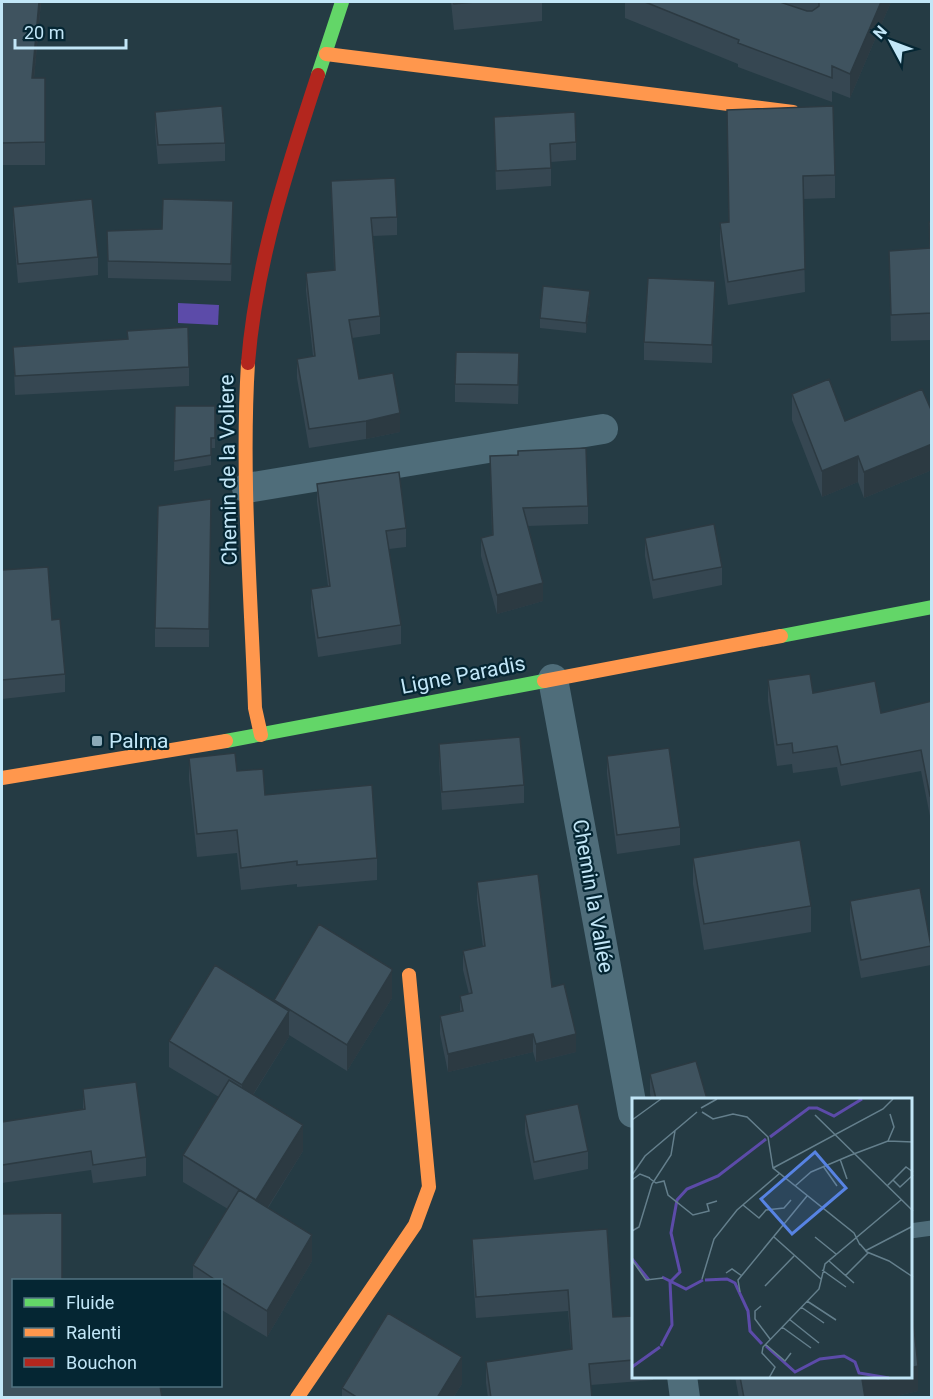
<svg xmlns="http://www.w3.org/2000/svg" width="933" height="1399" font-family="Roboto,sans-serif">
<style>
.water{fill:#5c4ba9}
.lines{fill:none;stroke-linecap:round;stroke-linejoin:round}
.lane{stroke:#4f6d7a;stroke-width:15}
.street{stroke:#4f6d7a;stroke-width:30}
.fast{stroke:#63d668;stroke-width:14}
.slow{stroke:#ff974d;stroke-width:14}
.jam{stroke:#b3261e;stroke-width:14}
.wall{fill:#364752}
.shaded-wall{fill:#2c3a42}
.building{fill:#3f535f;stroke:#2c3a42;stroke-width:1.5}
.poi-dot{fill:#8baab8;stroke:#052633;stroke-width:2}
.labels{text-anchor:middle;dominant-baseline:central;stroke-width:4.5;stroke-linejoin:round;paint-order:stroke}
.street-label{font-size:21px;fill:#c2e6f7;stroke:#052633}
.poi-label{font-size:21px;fill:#c2e6f7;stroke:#052633;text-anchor:start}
.inset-river{fill:none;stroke:#5c4ba9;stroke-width:3}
.inset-road{fill:none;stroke:#647f8c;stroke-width:1.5}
.view{fill:#5783e3;fill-opacity:0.15;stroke:#5783e3;stroke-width:3}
.inset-edge{fill:none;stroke:#c2e6f7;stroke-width:3}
</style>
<rect width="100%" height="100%" fill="#253b44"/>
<!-- water -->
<path class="water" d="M178,303L219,305L218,325L178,323Z"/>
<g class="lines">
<!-- lane -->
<path class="lane" d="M910,1231L932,1228"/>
<!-- street -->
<path class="street" d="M247,488L603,429
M553,679L633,1113
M682,1376L685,1398"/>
<!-- fast -->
<path class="fast" d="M318,75L342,2
M781,636L932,607
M226,741L544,681"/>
<!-- slow -->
<path class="slow" d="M326,54L793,112
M248,363C241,477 251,593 255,708L261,735
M544,681L781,636
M2,778L226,741
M297,1398L415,1225L429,1187L409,975"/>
<!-- jam -->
<path class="jam" d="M248,363C256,263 287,169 318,75"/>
</g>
<!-- wall -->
<path class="wall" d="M2,2H41L34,78H45V165H2Z
M451,2H542V21L454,30Z
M625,2H891L850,98L832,91V102L738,67V64L625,18Z
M727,110L835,175V198L803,199L805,292L728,305L720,246V223L729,222Z
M155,112L225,143V161L158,164L155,130Z
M494,117L576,142V160L551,162V186L496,190Z
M331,181L397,217V235L373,236L380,316V334L352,338L359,379L400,432L366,439L309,448L297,378V359L313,356L306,291V273L334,270Z
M13,207L98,257V275L18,283L13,225Z
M233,218L231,281L108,278L107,231L162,229Z
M929,222H932V340L891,341L889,251L929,248Z
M715,300L712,363L644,360V342Z
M590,301L586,333L540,328V318Z
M13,347L189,367V386L15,395Z
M519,371L518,404L455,402V384Z
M792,394L845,421L932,412V470L864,498L858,482L822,497L792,420Z
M175,406H215V448H211V465L174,471Z
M490,456L588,506V524L528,526L543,601L497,614L481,556V538L492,535Z
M317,484L406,528V547L389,549L401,625V644L318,657L311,607V589L328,586L317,502Z
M211,499L209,647H155V628Z
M645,538L722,567V585L653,599L645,556Z
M2,570L52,620L65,674V692L2,699Z
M768,680L881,713L932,701V816H930L921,771L841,786L837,767L793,773L792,764L777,766L768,701Z
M439,744L524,785V803L442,810L439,763Z
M607,756L680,827V845L617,854L607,774Z
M189,758L237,771L265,795L377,858V880L297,887V884L241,890L237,853L197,857L189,780Z
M693,858L811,906V932L704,950L693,884Z
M477,882L552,987L576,1052L536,1062L533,1052L448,1072L440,1034V1016L460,1011V996L469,994L463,970V951L483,947L477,900Z
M850,901L931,946V965L861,978L850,920Z
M392,998L347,1071L289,1035V1037L253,1095L303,1151L268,1208L312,1261L267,1337L220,1309V1281H193V1265L228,1209L183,1182V1155L219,1097L169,1067V1041L274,1001V1000Z
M650,1074L707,1099H651L650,1093Z
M83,1089L146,1157V1176L93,1183L91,1170L2,1183V1122L83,1110Z
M525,1115L588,1151V1169L534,1180L525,1133Z
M607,1229L613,1317L633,1316V1377H653V1380L591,1385L592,1398H488L486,1383V1362L571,1349L568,1311L476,1318L472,1260V1239Z
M735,1377H910L918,1391L888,1398H739Z
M462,1384L453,1398H342V1388Z"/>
<!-- shaded-wall -->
<path class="shaded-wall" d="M39,2H41L32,101V78Z
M881,2H891L850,98V74Z
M715,281V300L712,363V345Z
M590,291V301L586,333V323Z
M400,413V432L366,439V421Z
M932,444V470L864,498V472Z
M858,456V482L822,497V471Z
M543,583V601L497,614V595Z
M932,795V816H930V796Z
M392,971V998L347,1071V1045Z
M289,1011V1037L242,1112V1085Z
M533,1034V1052L448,1072V1054Z
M576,1034V1052L536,1062V1044Z
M303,1125V1151L256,1226V1200Z
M312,1235V1261L267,1337V1311Z
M462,1357V1384L453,1398H437Z
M918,1366V1391L888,1398H862V1379L872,1377H910V1368Z"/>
<!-- building -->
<path class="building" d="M2,2H39L32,78H45V142L2,143Z
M453,2H475L454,4Z
M645,2H780L807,11H812L819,6V2H881L850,74L832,66V78L738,43L739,40Z
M222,106L225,143L158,145L155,112Z
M833,106L835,175L803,176L805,269L728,282L720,223L729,222L727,110Z
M575,112L576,142L550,144L551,168L496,171L494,117Z
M395,178L397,217L371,218L380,316L349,320L359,379L393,373L400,413L366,421L309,429L297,359L315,356L306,273L335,270L331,181Z
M92,199L98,257L18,264L13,207Z
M163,199L233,201L231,264L108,261L107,231L162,229Z
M929,222H932V313L891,315L889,251L930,248Z
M648,278L715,281L712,345L644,342Z
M543,286L590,291L586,323L540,318Z
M188,327L189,367L15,376L13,347L128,339L127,331Z
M456,352L519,353L518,385L455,384Z
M829,379L845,421L922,389L932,412V444L864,472L858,456L822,471L792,394Z
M175,406H215V438H211V455L174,461Z
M586,448L588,506L523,508L543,583L497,595L481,538L493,535L490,456L518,455V451Z
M399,472L406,528L386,531L401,625L318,638L311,589L330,586L317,484Z
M211,499L209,629L155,628L158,506Z
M714,524L722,567L653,580L645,538Z
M48,567L52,620L60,619L65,674L2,680V570Z
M810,674L813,693L875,681L881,713L932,701V795L930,796L921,750L841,765L837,746L793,753L792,743L777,745L768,680Z
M520,737L524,785L442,792L439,744Z
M669,748L680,827L617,835L607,756Z
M235,753L237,771L263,769L265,795L372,785L377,858L297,865V861L241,868L237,830L197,834L189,758Z
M800,840L811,906L704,924L693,858Z
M538,874L552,987L564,984L576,1034L536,1044L533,1034L448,1054L440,1016L463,1011L460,996L472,993L463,951L485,946L477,882Z
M920,888L931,946L861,960L850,901Z
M319,924L392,969V971L347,1045L274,1000Z
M215,965L289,1011L242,1085L169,1041Z
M696,1061L707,1099H656L650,1074Z
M229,1080L303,1125L256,1200L183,1155Z
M136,1082L146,1157L93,1165L91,1151L2,1165V1122L85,1109L83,1089Z
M578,1104L588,1151L534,1162L525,1115Z
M239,1190L312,1235L267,1311L220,1282V1281H217L193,1265Z
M62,1213V1281H14V1386H160L162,1398H2V1214Z
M607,1229L613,1317L633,1316V1360L589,1364L592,1398H491L486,1362L572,1349L568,1290L476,1297L472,1239Z
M388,1313L462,1357L437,1398H358L342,1388Z
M910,1319H913L918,1366L910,1368Z
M740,1377H872L862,1379L865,1398H744Z"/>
<!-- markers -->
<rect class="poi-dot" x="91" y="735" width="12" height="12" rx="3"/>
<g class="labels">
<!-- street labels -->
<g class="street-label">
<text transform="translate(228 470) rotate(-91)">Chemin de la Voliere</text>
<text transform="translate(463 675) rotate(-11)">Ligne Paradis</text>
<text transform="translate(593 896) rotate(80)">Chemin la Vallée</text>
</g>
<!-- poi labels -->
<g class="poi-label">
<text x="109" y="741">Palma</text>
</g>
</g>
<!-- overview -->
<g transform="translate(632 1098)">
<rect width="280" height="280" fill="#253b44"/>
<path class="inset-river" d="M138,39L177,10H185L202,18L230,1M0,161L17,182M30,179L54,191L71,182M73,182L95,181L103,185L116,213L118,233L130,246M29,248L40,227L38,184L48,174L39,135L45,102L55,91L86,78L134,41M134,248L163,274L188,261L212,258L223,264L227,275L257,280M0,269L28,249"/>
<path class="inset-road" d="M69,10L85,1M70,14L81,21L101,16L115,19L136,39L141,70L222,135L228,147M183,17L281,113M0,22L29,1M256,43L262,29L258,16M208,61L215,81M191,68L205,88M141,70L251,11L261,1M0,77L13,58L65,14M17,80L24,85L32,83L36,97L61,117L77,113L75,106L85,103M0,82L8,76L18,80M261,82L268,89L281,77M163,88L179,74L219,57L256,43L281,44M255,88L274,69L281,74M111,107L127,120L134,112L152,110L159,102M0,133L7,129L20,86L39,57L43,33M142,139L189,181M183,139L204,156M228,146L235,154L257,163L281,179M233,153L281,128M0,162L14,182L31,180M197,163L222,185M190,172L214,189M94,175L100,171L110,178M213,178L236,155M70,181L82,141L105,112L148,75M133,188L162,158M108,194L106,182L175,98M175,203L204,222M129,208L123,213V221L138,241M169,209L192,225M157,221L187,245M150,229L179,250M133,246L153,263L159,255M137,280L143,269L130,255L131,249L187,191L193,166L269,102"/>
<path class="view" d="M183,54L214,90L160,136L129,101Z"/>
<rect width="280" height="280" class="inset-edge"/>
</g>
<!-- border -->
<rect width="933" height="1399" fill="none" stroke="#c2e6f7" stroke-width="6"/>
<!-- legend -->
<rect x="12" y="1279" width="210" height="108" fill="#052633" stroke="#517381" stroke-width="1.5"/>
<rect x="24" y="1298" width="30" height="9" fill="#63d668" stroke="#517381" stroke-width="1.5"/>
<text x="66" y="1309" font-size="18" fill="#c2e6f7">Fluide</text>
<rect x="24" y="1328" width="30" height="9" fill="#ff974d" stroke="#517381" stroke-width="1.5"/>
<text x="66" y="1339" font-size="18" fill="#c2e6f7">Ralenti</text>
<rect x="24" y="1358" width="30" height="9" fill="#b3261e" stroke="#517381" stroke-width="1.5"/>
<text x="66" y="1369" font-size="18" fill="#c2e6f7">Bouchon</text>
<!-- north arrow -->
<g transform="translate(891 42) rotate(311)" stroke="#052633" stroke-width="4.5" paint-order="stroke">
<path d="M0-4.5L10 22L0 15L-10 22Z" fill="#c2e6f7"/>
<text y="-9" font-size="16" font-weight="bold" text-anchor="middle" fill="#c2e6f7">N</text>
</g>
<!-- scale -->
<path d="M15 39v9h111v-9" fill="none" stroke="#c2e6f7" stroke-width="3"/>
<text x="24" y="39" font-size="18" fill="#c2e6f7" stroke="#052633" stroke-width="4.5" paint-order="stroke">20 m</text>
</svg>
